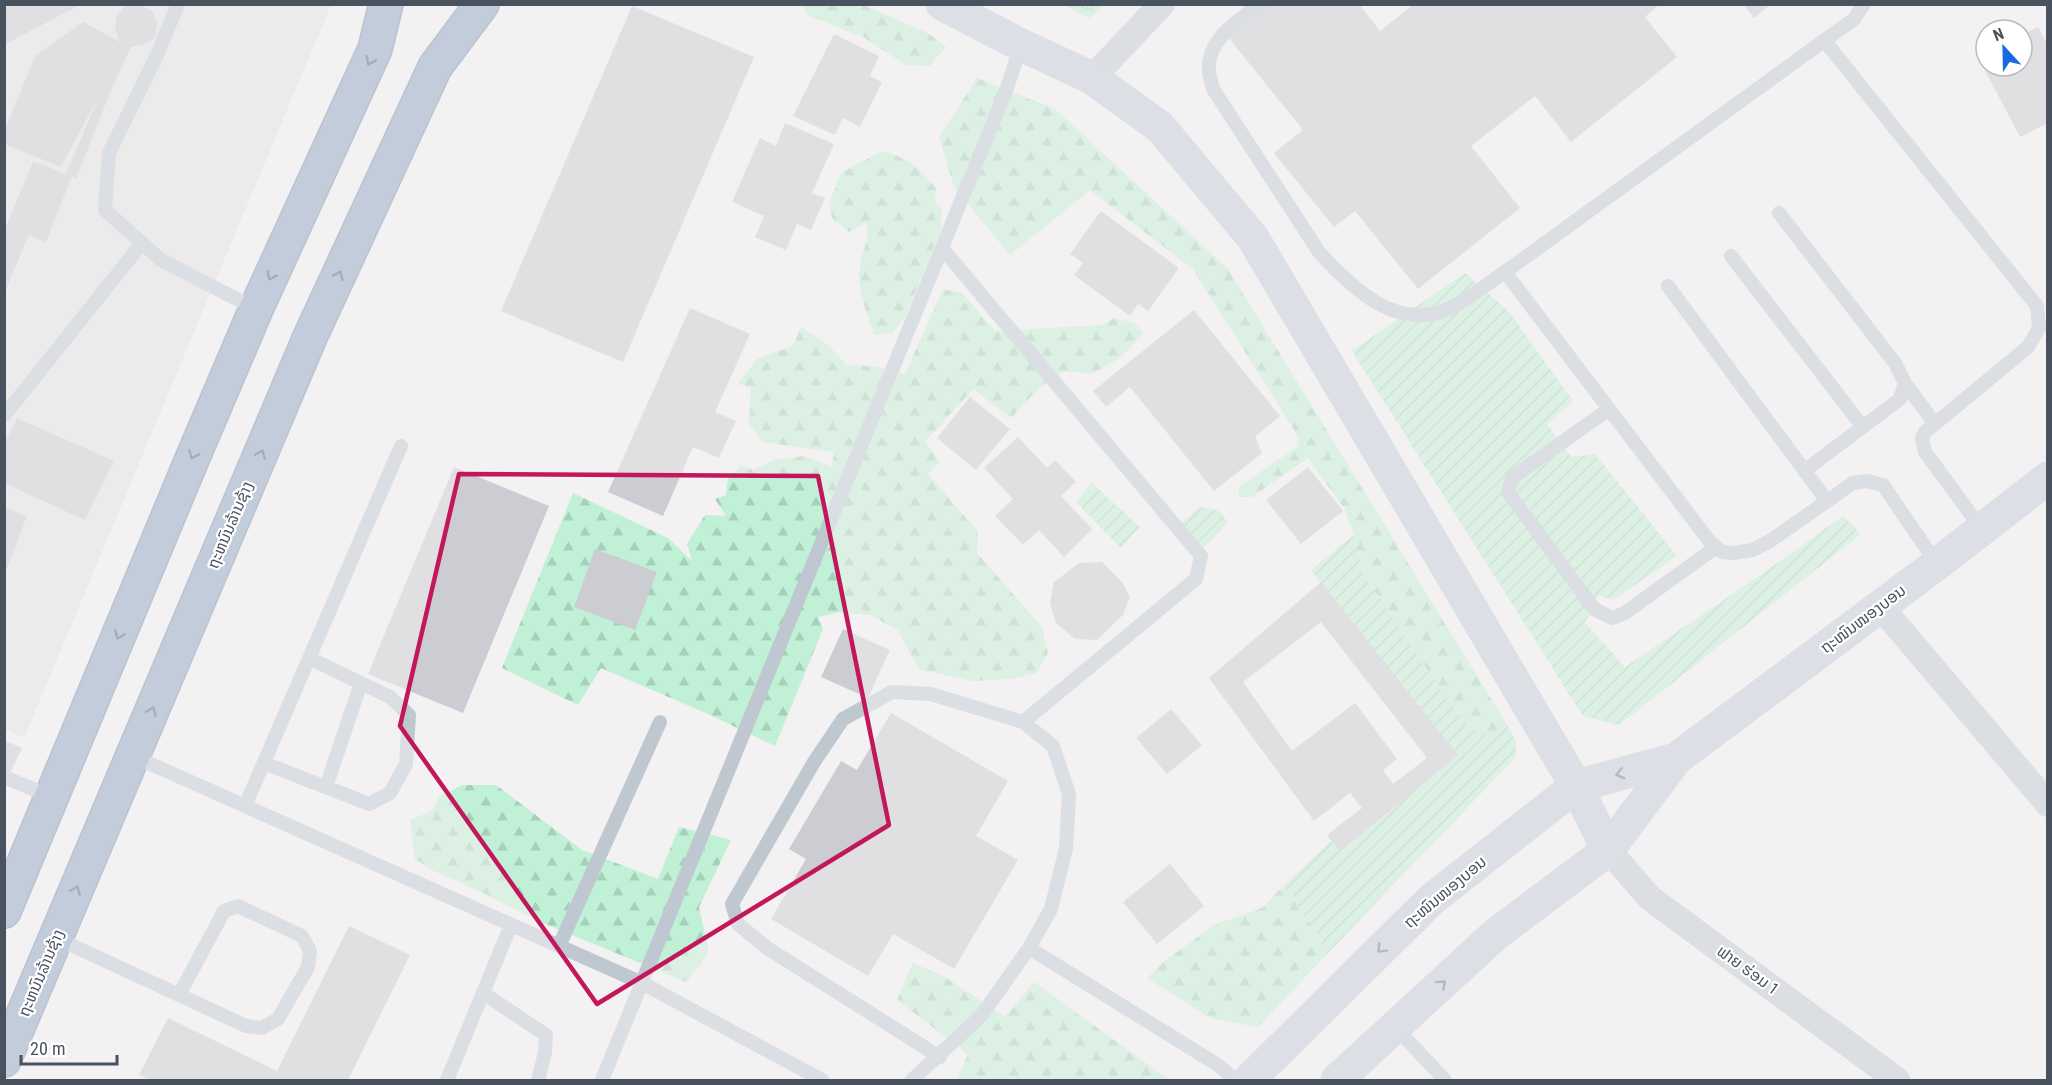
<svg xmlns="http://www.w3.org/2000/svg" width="2052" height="1085" font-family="'Roboto Condensed','Noto Sans Lao',sans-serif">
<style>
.education{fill:#e4e2e3}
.forest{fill:url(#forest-firs)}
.park{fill:url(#park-tufts)}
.garden{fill:url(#garden-furrows)}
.building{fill:#cbcdd3;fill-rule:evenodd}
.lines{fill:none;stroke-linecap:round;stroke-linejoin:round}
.highway-casing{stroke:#748cab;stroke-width:36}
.lane{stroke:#bfc8d0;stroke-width:14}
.street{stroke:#bfc8d0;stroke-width:26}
.secondary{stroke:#c2cbd8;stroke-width:33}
.highway{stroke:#89a1c0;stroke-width:33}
.oneway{stroke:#4f5b69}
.oneway2{stroke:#6d7783}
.marked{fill:none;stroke:#c2185b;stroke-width:4.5;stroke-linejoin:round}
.labels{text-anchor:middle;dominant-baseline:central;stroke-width:4.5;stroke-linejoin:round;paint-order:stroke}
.street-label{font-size:16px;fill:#49535f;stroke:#fff}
</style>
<defs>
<pattern id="forest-firs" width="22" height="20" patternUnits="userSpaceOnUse" patternTransform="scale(1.5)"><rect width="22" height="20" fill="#c0f0d5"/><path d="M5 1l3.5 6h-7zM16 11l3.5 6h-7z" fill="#a6d0b9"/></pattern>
<pattern id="park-tufts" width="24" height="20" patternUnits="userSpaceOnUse" patternTransform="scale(1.5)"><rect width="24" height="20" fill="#c0f0d5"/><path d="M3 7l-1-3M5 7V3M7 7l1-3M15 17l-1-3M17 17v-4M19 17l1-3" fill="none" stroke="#a6d0b9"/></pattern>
<pattern id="garden-furrows" width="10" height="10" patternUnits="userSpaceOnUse" patternTransform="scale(1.5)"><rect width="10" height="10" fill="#c0f0d5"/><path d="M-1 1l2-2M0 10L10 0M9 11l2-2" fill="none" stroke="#a6d0b9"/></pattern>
</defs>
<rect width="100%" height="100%" fill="#f3f1f1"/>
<!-- education -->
<path class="education" d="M83,5H331L24,738L4,729L5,576L27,516L5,507V296L29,235L46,241L72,177L32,161L5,231V144L61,167L101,90L5,131V45Z"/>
<!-- forest -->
<path class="forest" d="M801,5H863L928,33L946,47L929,66L906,65L863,37L809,16Z
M977,78L1055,109L1228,269L1507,725L1495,738L1469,728L1430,674L1382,601L1362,575L1354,535L1344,508L1308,458L1252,497H1239V487L1298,446V436L1193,269L1090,190L1010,255L954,187L939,137Z
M882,151C909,158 918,167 936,188L935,202L942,208L941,230L905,317L892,333L874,335C867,312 856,289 860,265C863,247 870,242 866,223L849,232L832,218L829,204L841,173Z
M943,289L962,293L995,331L1102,325L1114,318L1134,323L1144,333L1121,357L1094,373L1064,372L1041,386L1011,418L973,389L925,442L940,462L928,474L978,532L977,553L1042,627L1048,653L1036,673L1009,679L972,681L919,669L898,630L870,615L839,612L818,617L823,629L775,746L708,714L601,668L578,705L502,668L573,493L668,538L692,561L687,544L705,515L726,516L715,499L726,495L728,479L741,465L753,470L774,460L804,456L832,467L834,452L763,442L749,424L751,387L738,384L757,359L793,346L801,327L827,344L847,365L874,366L905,374Z
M462,785H496L582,850L658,879L679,827L731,840L699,907L709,952L686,982L538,921L477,890L434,871L415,859L410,820L432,811L439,797Z
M1283,886L1293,894L1301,912L1315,928L1326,955L1258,1027L1212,1019L1147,978L1167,959L1214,925L1262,908Z
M913,963L945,977L1005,1017L1034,982L1169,1080H957L968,1054L897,1000Z"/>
<!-- park -->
<path class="park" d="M1063,5H1104L1090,18Z"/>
<!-- garden -->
<path class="garden" d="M1465,273L1509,312L1573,401L1547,424L1571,457L1595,454L1677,556L1613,600L1598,595L1585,623L1625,667L1762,574L1843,516L1861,534L1619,725L1583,716L1352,351Z
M1092,483L1140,527L1121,548L1076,502Z
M1200,507L1218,510L1228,522L1203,549L1181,523Z
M1354,535L1362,575L1382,601L1430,674L1469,728L1495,738L1507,725L1516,741L1515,758L1326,955L1315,928L1301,912L1293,894L1283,886L1331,841L1341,852L1457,755L1311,570Z"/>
<!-- building -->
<path class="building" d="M4,4H83L4,45Z
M140,4L153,12L157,23L155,38L144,45L131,47L111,90L76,179L72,176L46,242L29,235L4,295V231L33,161L66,174L99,96L61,167L4,144V131L36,55L83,22L120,42L115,29L116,18L124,7Z
M1268,4H1359L1380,31L1414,4H1660L1645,17L1677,57L1571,142L1535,96L1471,146L1520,208L1418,289L1355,211L1334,227L1274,153L1303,130L1228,37Z
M1743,4H1771L1754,18Z
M632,6L754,57L623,362L501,311Z
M2038,27L2048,46V123L2020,137L1978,57L1986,53V66H2022V35Z
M834,34L879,56L870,76L882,82L860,127L843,118L835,135L793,116Z
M785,123L834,144L812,193L825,198L811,230L797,224L786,250L755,237L764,216L732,202L760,138L776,146Z
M1101,211L1179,268L1148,311L1138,304L1130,316L1074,275L1083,263L1070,254Z
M690,308L750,334L715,412L736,421L719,458L693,447L663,516L608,492Z
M1194,310L1280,416L1255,437L1262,453L1214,491L1130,387L1106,407L1093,391Z
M970,397L1010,429L976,470L937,438Z
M17,418L114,461L85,520L4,483V444Z
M1018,437L1047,468L1055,460L1076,482L1061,496L1092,529L1064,557L1039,530L1023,545L995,516L1013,499L984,468Z
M454,467L549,506L463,713L368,674Z
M1308,467L1343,511L1301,544L1266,500Z
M4,507L27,516L5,575H4Z
M595,549L657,572L635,630L574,607Z
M1102,562L1122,582L1130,597L1123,615L1097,640L1075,639L1056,623L1050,603L1054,582L1079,563Z
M1321,582L1458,755L1340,852L1327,835L1362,808L1350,793L1314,821L1209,678ZM1321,622L1427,758L1393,784L1383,770L1397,759L1355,703L1292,751L1243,682Z
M843,629L890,650L868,698L821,677Z
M1171,709L1202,745L1167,774L1136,738Z
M891,713L1008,781L976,836L1018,860L954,969L893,934L868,976L771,919L806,859L789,849L841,761L857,770Z
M4,740L22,748L4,786Z
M1170,864L1204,906L1157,944L1123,902Z
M349,926L410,955L348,1080H150L139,1075L168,1018L277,1071Z"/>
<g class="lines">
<defs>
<path id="highway" d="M4,911L190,464L256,309L375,49L386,4
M4,1060L310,337L435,67L482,4"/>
</defs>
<!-- highway casing -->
<use href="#highway" class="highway-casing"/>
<!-- lane -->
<path class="lane" d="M178,4L157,55L109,153L105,210L161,260L256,309
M1260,4C1239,20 1207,39 1209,70C1209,76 1212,83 1213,89L1319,252C1354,290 1400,335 1454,306C1472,297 1488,283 1505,272L1854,19L1864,4
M1824,40L2037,306L2039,328L2028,347L1925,432L1922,438L1925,452L1981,528
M1779,213L1895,363L1905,383L1900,399L1804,471
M942,248L1201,556L1196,579L1023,722
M1731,256L1863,427
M1505,272L1710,542L1722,552L1733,553L1753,550L1770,541L1853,483L1867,481L1883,485L1937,564
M1668,286L1827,501
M1905,383L1935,424
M1609,409L1512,478L1508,492L1594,609L1612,618L1625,613L1716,547
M4,416L142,243
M133,756L642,983L822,1080
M264,763L369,804L390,793L406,764L409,715L390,697L309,658
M4,777L52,797
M326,787L361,683
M245,806L401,446
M56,938L246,1026L262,1028L278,1019L308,967L310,951L302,936L238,906L224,911L179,995
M559,946L660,722
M1029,948L1218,1065L1235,1080
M483,993L546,1035L545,1053L538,1080
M1395,1027L1445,1080
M447,1080L511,925
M602,1080L1006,91L1021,45
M912,1080L981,1016L1029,948L1051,909L1066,849L1069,794L1053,746L1023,722L931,694L892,692L843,719L814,762L732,904L738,924L767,948L940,1057"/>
<!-- street -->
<path class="street" d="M1092,78L1162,4
M1880,606L2048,804
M1608,850L1650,898L1897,1080"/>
<!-- secondary -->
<path class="secondary" d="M942,4L1021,45L1092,78L1160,127L1253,238L1576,786L1608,850
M1249,1080L1431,900L1576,786L1676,759
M1337,1080L1496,934L1608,850L1676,759L1937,564L2048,478"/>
<!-- highway -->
<use href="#highway" class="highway"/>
</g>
<!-- one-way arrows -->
<defs><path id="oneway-chevron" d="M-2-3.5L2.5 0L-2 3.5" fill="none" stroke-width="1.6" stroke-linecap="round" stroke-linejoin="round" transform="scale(1.5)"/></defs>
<g class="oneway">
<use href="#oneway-chevron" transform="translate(370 61) rotate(115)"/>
<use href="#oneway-chevron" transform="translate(339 275) rotate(-65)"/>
<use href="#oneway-chevron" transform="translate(271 276) rotate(115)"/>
<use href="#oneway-chevron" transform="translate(261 454) rotate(-67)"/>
<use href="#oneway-chevron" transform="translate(193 455) rotate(113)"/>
<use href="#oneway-chevron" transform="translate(119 635) rotate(113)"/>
<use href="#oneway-chevron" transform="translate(152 711) rotate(-67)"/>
<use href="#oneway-chevron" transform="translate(76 890) rotate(-67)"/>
</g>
<g class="oneway2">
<use href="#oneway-chevron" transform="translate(1620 774) rotate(165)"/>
<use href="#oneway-chevron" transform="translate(1381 949) rotate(135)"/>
<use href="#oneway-chevron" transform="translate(1442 984) rotate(-42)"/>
</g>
<!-- marked area -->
<path d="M0 0H2052V1085H0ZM459,474L818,476L889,825L597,1004L400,726Z" fill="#f3f1f1" fill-opacity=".55" fill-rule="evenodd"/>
<path class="marked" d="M459,474L818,476L889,825L597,1004L400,726Z"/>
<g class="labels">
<!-- street labels -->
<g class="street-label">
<text transform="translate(230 525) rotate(-67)">ຖະຫນົນລ້ານຊ້າງ</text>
<text transform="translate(1863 619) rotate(-37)">ຖະໜົນໜອງບອນ</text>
<text transform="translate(1445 892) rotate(-40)">ຖະໜົນໜອງບອນ</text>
<text transform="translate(1748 970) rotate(36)">ຟາຍ ຮ່ອມ 1</text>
<text transform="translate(41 973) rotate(-67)">ຖະຫນົນລ້ານຊ້າງ</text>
</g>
</g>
<!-- border -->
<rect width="2052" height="1085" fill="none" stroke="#49535f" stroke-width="12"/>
<!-- north arrow -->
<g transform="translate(2004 48) rotate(338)"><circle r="28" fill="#ffffff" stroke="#b6babf" stroke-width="1.5"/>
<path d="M0-4.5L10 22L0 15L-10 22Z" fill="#1869e6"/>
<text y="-9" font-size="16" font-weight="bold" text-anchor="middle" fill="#49535f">N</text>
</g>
<!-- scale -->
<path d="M21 1055v9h96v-9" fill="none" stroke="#49535f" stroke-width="3"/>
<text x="30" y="1055" font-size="18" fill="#49535f" stroke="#ffffff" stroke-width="4.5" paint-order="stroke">20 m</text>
</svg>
